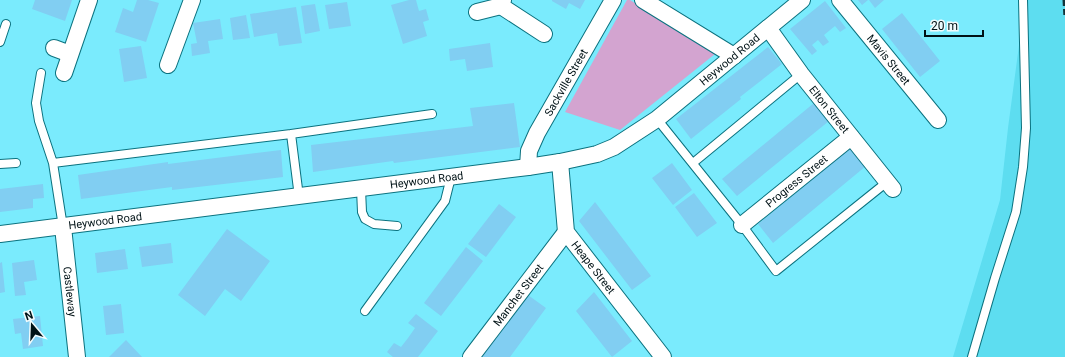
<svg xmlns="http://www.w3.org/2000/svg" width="1065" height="357" font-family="Roboto,sans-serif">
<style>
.built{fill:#5dddf0}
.green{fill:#d3a4d0}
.building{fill:#81cef2}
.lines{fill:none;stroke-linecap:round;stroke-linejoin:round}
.service-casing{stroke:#0b727f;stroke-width:10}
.minor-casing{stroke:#0b727f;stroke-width:18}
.service{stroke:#fff;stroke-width:8}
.minor{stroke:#fff;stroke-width:16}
.rail{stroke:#123339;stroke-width:3;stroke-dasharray:6 3;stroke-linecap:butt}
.labels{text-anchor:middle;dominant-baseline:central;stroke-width:3;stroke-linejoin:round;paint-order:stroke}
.street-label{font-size:11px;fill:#001216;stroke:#f1fbfd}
</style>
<rect width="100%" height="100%" fill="#7aebfd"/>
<!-- built -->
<path class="built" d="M1025,0H1065V357H953L1000,200L1008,128Z"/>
<!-- green -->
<path class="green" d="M627,0H630L715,54L620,130L565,112Z"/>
<!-- building -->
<path class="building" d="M35,0H72L65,21L32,9Z
M137,0H148L159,3L146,42L115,32L123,8L133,12Z
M409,0H416L419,11L426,9L429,20L423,22L427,36L403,44L391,5Z
M552,0H585L580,9L569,3L566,9L552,1Z
M858,0H868L862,5Z
M869,0H884L875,8Z
M825,1L846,28L840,32L835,26L824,35L829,42L823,46L818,40L812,45L817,51L812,55L790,29Z
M347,2L351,26L329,29L325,5Z
M315,4L320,31L305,34L301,6Z
M296,7L302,43L279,46L277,33L254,37L250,14Z
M902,13L940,61L920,77L882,29Z
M246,15L250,38L233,40L230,18Z
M220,19L223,39L208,41L210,53L192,56L191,44L197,43L193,23Z
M490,43L493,67L467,71L465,59L450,61L449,49Z
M141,46L147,78L124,82L119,49Z
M768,47L782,64L740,97L741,99L691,139L676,119Z
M514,103L520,147L394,163L393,161L313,172L311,145L473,126L470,108Z
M814,103L829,121L737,196L722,179Z
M850,148L866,166L773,243L758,224Z
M281,150L283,177L172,190V187L81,199L78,175L168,162V164Z
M672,163L692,190L673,205L652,178Z
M43,184L44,198L33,199V208L0,212V189Z
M694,193L717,223L697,237L675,207Z
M595,202L651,276L632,290L579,221Z
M499,204L516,217L486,257L468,244Z
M227,229L270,261L241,301L225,289L205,316L178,295Z
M171,243L173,263L142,267L139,247Z
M466,247L483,261L441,316L424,303Z
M125,249L128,269L97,273L95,253Z
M34,260L37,280L24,282L26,295L15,296L12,263Z
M2,262L5,292L0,293V263Z
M594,292L632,341L612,357L576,311Z
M528,295L546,308L510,357H481Z
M121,304L124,333L106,335L103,306Z
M416,314L438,331L418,357H393L387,352L394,343L401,347L408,338L415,328L408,323Z
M40,316L43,346L23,349L21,333L15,334L13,319Z
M126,340L142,357H109Z"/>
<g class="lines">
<defs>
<path id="service" d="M0,42L6,24
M41,73L36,103L39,121L53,163
M657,119L742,225L776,271L887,182
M291,134L299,197
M693,163L801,74
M0,164L16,163
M361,189L362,212L365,219L374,224L397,226
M63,227L53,163L291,134L432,114
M365,311L445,201L451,177
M972,357L995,278L1016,212L1023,167L1026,128L1023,0"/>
<g id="minor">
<path d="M503,0L501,6L544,34"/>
<path d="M643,0L734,56"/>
<path id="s1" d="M840,0L938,120"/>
<path d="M477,12L501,6"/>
<path id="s2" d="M768,28L801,74L893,189"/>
<path d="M54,48L70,54"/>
<path d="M168,65L192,0"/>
<path d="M64,73L89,0"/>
<path id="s3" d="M560,162L566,232L663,357"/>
<path id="s4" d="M528,167L529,151L537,133L613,0"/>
<path id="s5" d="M742,225L851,137"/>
<path id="s6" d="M63,227L77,357"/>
<path id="s7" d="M0,234L528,167L560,162L597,154L614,147L657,119L802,0"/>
<path id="s8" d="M471,357L566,232"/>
</g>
</defs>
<!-- service casing -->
<use href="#service" class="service-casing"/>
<!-- minor casing -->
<use href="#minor" class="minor-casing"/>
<!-- service -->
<use href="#service" class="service"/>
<!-- minor -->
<use href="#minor" class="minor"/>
<!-- rail -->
<path class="rail" d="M1064,0L1065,18"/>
</g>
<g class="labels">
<!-- street labels -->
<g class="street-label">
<text stroke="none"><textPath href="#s7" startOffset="766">Heywood Road</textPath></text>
<text stroke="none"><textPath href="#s1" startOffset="77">Mavis Street</textPath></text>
<text stroke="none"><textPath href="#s4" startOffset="94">Sackville Street</textPath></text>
<text stroke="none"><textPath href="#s2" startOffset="102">Elton Street</textPath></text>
<text stroke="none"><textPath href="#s7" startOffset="430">Heywood Road</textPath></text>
<text stroke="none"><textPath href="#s5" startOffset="70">Progress Street</textPath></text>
<text stroke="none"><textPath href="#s7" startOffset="106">Heywood Road</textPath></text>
<text stroke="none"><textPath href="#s3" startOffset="115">Heape Street</textPath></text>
<text stroke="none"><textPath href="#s6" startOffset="65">Castleway</textPath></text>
<text stroke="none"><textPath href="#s8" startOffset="78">Manchet Street</textPath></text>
</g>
</g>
<!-- north arrow -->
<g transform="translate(32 325) rotate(341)" stroke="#f1fbfd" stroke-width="3" paint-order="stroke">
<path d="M0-3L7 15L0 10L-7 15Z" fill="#001216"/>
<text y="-6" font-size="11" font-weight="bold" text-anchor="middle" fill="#001216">N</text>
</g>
<!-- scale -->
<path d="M925 30v6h58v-6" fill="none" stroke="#001216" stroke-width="2"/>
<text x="931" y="30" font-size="12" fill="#001216" stroke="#f1fbfd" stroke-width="3" paint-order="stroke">20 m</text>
</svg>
